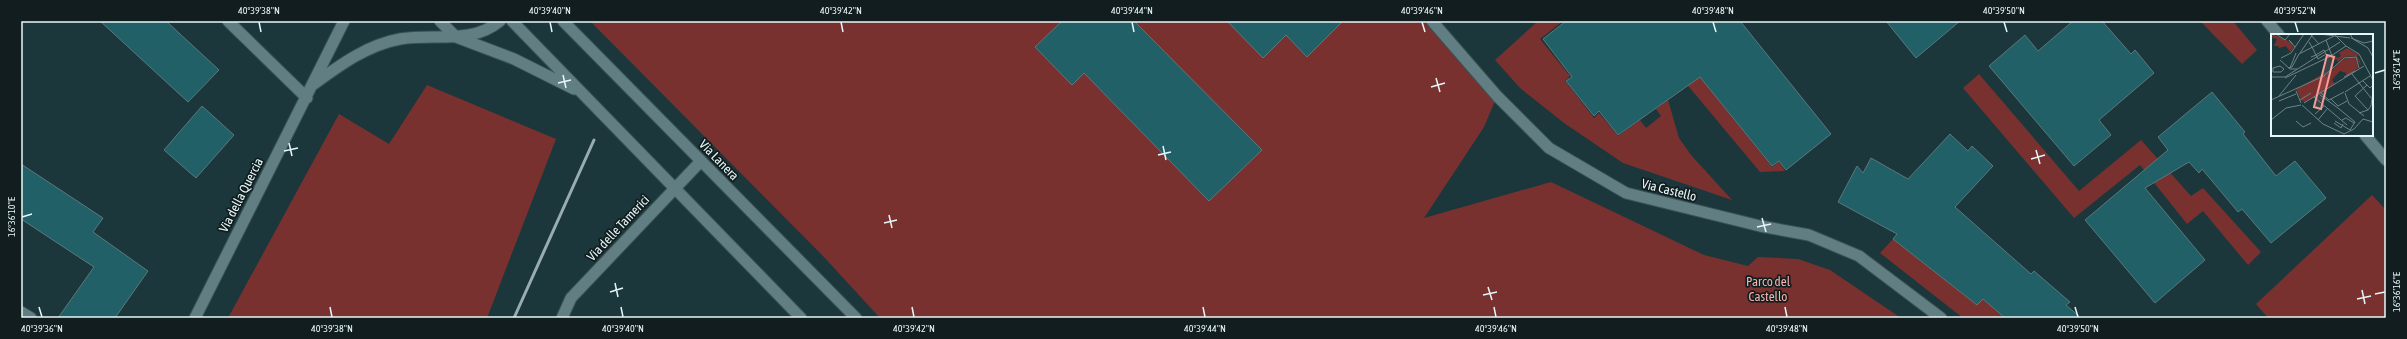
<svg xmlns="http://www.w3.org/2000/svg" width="2407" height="339" font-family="'Asap Condensed',sans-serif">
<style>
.green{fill:#793130}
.building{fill:#216067;stroke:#5b787c}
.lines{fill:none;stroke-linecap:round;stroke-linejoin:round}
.minor-casing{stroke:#395356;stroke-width:13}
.minor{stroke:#617f82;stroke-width:11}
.rail{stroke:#99adb0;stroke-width:3}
.ticks{fill:none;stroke:#e7f7f9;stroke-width:1.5}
.labels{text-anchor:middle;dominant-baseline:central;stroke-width:3.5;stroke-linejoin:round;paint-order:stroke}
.street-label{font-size:13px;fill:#e7f7f9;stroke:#111d1e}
.park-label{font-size:13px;fill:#f6b1ac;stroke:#111d1e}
.inset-road{fill:none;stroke:#6d8487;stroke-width:1}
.view{fill:#f59c96;fill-opacity:0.15;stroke:#f59c96;stroke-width:2}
.inset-edge{fill:none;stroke:#e7f7f9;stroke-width:2}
.neatline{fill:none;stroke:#e7f7f9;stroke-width:1.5}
.ticks-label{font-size:10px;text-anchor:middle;fill:#e7f7f9}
</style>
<rect width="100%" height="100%" fill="#1b373b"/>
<!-- green -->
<path class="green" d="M590,21H1433L1497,96L1484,127L1424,218L1551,182L1704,255L1748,266L1758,257L1798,259L1830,270L1901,318H880L823,256Z
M1538,21H1563L1540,39L1570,76L1565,81L1594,118L1599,113L1618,136L1640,120L1646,128L1661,116L1656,109L1668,100L1679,138L1691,155L1732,200L1623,163L1564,123L1520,88L1495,60Z
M1634,21H1655L1772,167L1779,162L1785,171L1760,172Z
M2200,21H2233L2257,50L2242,64Z
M1979,74L2079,191L2141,140L2191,196L2203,188L2261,252L2248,265L2203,211L2187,224L2140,165L2074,218L1963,88Z
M427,85L556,139L487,318H228L339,114L389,144Z
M2372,195L2386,210V318H2268L2256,304Z
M1893,239L1977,305L1983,299L2005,318H1963L1880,253Z"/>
<!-- building -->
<path class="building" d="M100,21H166L219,70L188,102Z
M1062,21H1134L1262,150L1209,201L1084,73L1072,85L1035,47Z
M1227,21H1343L1307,57L1286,35L1263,58Z
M1566,21H1740L1831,134L1786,170L1779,161L1772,166L1700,77L1618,135L1599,111L1594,116L1566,81L1572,77L1543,39Z
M1886,21H1960L1916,58Z
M2073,21H2102L2131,54L2135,50L2154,73L2099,120L2111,135L2074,166L1989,66L2025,35L2038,51Z
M2212,92L2245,132L2243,134L2276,176L2295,161L2326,198L2271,243L2242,209L2238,212L2202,169L2199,173L2189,162L2145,188L2205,260L2155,303L2085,220L2168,150L2158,137Z
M202,106L234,135L196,178L164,150Z
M1950,134L1968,151L1972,146L1993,166L1955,207L2031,274L2034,271L2070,302L2066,305L2081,318H2005L1983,299L1977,305L1893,239L1897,234L1838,202L1857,166L1863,173L1871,158L1908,179Z
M21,164L103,218L93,232L148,271L115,318H58L94,267L21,219Z"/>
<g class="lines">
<defs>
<path id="minor" d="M228,21L307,98
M440,21L456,37L514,59L574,89
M512,21L801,318
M563,21L856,318
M1432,21L1497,96L1549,148L1626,193L1760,226L1809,235L1859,256L1941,318
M2267,21L2279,35
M314,84C340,65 367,45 400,39C434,33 471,45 500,21
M2365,135L2386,160
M21,312L31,318
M195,318L344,21
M562,318L571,298L701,161"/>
</defs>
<!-- minor casing -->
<use href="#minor" class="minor-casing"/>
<!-- minor -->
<use href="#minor" class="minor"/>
<!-- rail -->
<path class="rail" d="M514,318L594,140"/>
</g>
<!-- ticks -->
<path class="ticks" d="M259,22L261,32M550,22L552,32M841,22L843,32M1132,22L1134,32M1422,22L1425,32M1713,22L1716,32M2004,22L2007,32M2295,22L2298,32M2375,73L2385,70M563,75L566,88M1436,78L1440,92M558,83L571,80M1431,87L1445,83M289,143L292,156M1163,146L1166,160M2036,150L2040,164M284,151L298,148M1158,155L1171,152M2031,159L2045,155M889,215L892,228M22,217L32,214M1762,218L1766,232M884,223L897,220M1757,227L1771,224M615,283L618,297M1488,287L1492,300M2362,290L2365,304M610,292L623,288M2375,294L2385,292M1483,295L1497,292M2357,299L2371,296M39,307L42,317M330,307L332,317M621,307L623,317M912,307L914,317M1203,307L1205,317M1494,307L1496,317M1785,307L1787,317M2075,307L2078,317"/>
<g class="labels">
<!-- street labels -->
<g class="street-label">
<text transform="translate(719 160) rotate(46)">Via Lanera</text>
<text transform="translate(1669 190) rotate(14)">Via Castello</text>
<text transform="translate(241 195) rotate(-63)">Via della Quercia</text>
<text transform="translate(618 228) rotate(-47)">Via delle Tamerici</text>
</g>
<!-- park labels -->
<g class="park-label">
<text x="1768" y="281">Parco del<tspan x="1768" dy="15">Castello</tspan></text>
</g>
</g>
<!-- overview -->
<g transform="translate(2271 34)">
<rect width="102" height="102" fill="#1b373b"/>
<path d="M1,0L16,6L23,13L19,18L15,12L8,14L7,12H3L6,5L0,3ZM76,14L88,21L86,22L89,27L90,32L84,22L73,23L67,28L65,25L62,26L60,23L64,21L66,24L70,22L68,19ZM84,23L87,34L85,36L75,42V39L69,37L61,46L64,50L34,68L31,67L25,55L57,37L53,41L55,43L71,26Z" fill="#793130"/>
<path class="inset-road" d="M5,0L14,6L19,0M39,0L48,10M49,0L79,4M63,0L75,12L88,20L102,46M79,0L82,5L97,14L102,23M80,4L93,9L102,7M55,6L61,22M38,8L41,13L47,25L55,20L53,16L45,21L40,23M21,10L18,6L24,13M29,19L42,0M10,24L20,19L33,0M9,26L19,35H26M9,32L13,35L10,38H2V34ZM17,34L21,33L28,20L63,2M19,34L25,19M81,40L100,64M0,43H14L69,8M73,43L84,37M14,44L60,22L75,12M92,47L99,54L102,51M96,51L84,62L97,76M25,57L30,69M74,58L99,42M50,59L58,66L73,58M74,59L78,70L93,82M49,61L67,74M8,62L25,41M43,63L76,91M60,65L67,72L76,67M0,66L53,42L73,24L85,23L88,34M29,66L40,59M8,67L25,60M33,69L93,32M31,71L52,90L73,100L83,95L92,85L102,88M88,79L97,76L100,72L102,56M44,80L53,72M0,86L15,74L30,71M47,86L56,75M71,86L75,84L83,89M25,87L32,93L40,89M64,87L79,96L84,88L67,74M63,89L70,94L72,90"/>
<path class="view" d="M56,21L63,23L50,75L43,73Z"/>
<rect width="102" height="102" class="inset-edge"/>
</g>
<!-- border -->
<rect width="2407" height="339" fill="none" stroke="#111d1e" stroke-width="44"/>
<rect x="22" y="22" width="2363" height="295" class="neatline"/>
<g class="ticks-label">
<text x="259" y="14">40°39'38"N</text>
<text x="550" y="14">40°39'40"N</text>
<text x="841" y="14">40°39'42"N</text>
<text x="1132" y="14">40°39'44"N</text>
<text x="1422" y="14">40°39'46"N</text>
<text x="1713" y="14">40°39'48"N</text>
<text x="2004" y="14">40°39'50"N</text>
<text x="2295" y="14">40°39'52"N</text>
<text transform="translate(2396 70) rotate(-90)" y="4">16°36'14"E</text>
<text transform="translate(11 217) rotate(-90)" y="4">16°36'10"E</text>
<text transform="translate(2396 292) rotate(-90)" y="4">16°36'16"E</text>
<text x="42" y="332">40°39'36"N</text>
<text x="332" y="332">40°39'38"N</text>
<text x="623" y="332">40°39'40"N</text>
<text x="914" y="332">40°39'42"N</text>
<text x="1205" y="332">40°39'44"N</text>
<text x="1496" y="332">40°39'46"N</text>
<text x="1787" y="332">40°39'48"N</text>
<text x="2078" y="332">40°39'50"N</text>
</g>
</svg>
